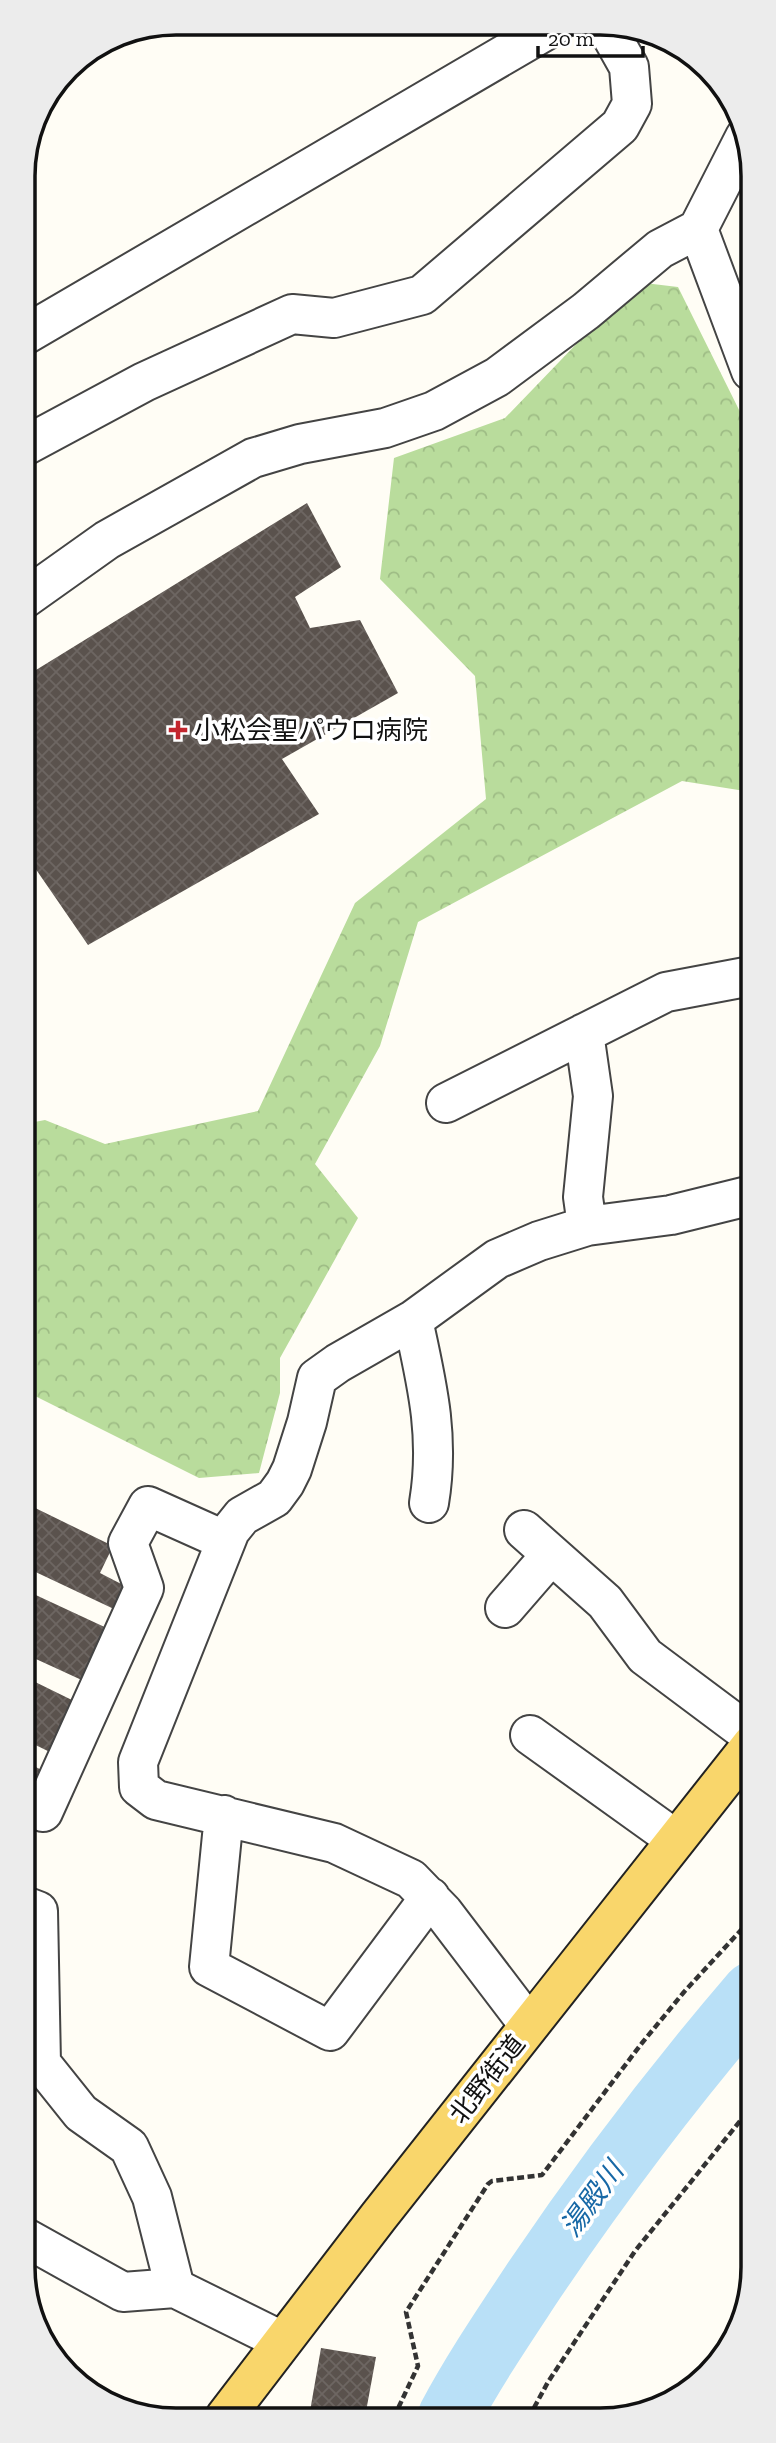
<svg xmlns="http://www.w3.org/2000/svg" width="776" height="2443" font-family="'Zilla Slab','Noto Sans JP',serif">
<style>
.forest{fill:url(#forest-crowns)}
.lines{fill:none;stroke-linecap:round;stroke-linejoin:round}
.river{stroke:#b9e0f7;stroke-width:63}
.building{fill:url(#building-cross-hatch)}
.minor-casing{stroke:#444;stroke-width:42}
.major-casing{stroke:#222;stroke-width:42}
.path{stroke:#333;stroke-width:4.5;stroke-dasharray:7 3.5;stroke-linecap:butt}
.minor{stroke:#fff;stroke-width:38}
.major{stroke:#f9d66b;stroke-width:38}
.poi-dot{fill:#c4262e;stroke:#fff;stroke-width:2.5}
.labels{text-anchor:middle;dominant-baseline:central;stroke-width:7;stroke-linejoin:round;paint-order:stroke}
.poi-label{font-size:26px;fill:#111;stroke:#fff;text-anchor:start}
.street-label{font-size:26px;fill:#111;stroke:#fff}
.water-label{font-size:28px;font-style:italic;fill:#1768a6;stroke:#fff}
.rim{fill:none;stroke:#111;stroke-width:3.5}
</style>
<defs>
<pattern id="forest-crowns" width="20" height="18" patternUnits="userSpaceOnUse" patternTransform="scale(1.75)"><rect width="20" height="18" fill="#b9dc9c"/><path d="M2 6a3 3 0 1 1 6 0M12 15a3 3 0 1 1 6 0" fill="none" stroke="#9ebc85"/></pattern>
<pattern id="building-cross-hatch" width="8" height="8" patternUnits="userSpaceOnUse" patternTransform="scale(1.75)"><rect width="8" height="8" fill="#5a524d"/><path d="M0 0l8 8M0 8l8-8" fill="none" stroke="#6d6662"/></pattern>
</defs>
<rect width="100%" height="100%" fill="#fffdf5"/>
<!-- forest -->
<path class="forest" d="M636,282L678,287L751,434V792L682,781L418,922L380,1046L315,1164L358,1218L280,1358V1393L259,1473L199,1478L25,1391L24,1124L45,1120L105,1144L258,1111L355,903L486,799L475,676L380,579L394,458L505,418Z"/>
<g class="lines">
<!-- river -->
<path class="river" d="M449,2417C474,2370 504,2326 533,2282C601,2181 674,2085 753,1993"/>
</g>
<!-- building -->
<path class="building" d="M307,503L341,567L295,597L310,628L360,620L398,693L282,759L319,814L88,945L24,852V787L28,784L24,774V702L36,670Z
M25,1503L113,1546L100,1573L127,1587L116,1610L25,1567Z
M25,1590L111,1630L86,1682L25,1654Z
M25,1677L76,1702L52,1753L25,1740Z
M25,1762L44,1771L32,1797L25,1794Z
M321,2348L376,2357L365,2417H309Z"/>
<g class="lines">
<defs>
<path id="minor" d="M698,229L751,371
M23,336L555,25
M23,447L144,382L292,314L334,318L422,295L620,126L632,104L629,67L606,26
M24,599L107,540L253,458L300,444L385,428L434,411L497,377L586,311L660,249L698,229L745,137
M584,1033L593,1096L583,1197L587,1226
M446,1103L666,992L751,976
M413,1320C427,1384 440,1437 429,1503
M524,1530L605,1602L645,1656L752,1736
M505,1608L551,1555
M530,1735L675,1839
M43,1812L144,1588L128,1543L148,1506L226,1541
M224,1815L209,1967L330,2031L430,1897
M25,1906L38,1911L41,2063L81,2113L129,2147L152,2197L175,2288L282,2341
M529,2025L443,1912L411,1879L334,1843L156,1800L139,1787L138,1762L230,1531L242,1516L274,1498L285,1483L292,1469L307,1422L317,1378L338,1363L413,1320L497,1259L539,1241L587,1226L671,1215L752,1195
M26,2238L123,2292L175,2288"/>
<path id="major" d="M225,2417L379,2216L752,1744"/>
</defs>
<!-- minor casing -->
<use href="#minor" class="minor-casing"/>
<!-- major casing -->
<use href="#major" class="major-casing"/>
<!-- path -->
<path class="path" d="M394,2417L418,2366L406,2312L488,2184L492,2181L542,2175L642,2043L684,1992L753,1917
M529,2417L548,2382L635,2251L753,2105"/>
<!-- minor -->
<use href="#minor" class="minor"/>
<!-- major -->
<use href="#major" class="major"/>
</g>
<!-- markers -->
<path class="poi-dot" d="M174.5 719.5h7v7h7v7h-7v7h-7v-7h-7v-7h7z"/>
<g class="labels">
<!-- poi labels -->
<g class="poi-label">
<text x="194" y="730">小松会聖パウロ病院</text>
</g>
<!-- street labels -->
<g class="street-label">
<text transform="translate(487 2079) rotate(-52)">北野街道</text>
</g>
<!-- water labels -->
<g class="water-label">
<text transform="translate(592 2199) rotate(-54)">湯殿川</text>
</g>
</g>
<!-- crop -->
<path d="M0 0H776V2443H0ZM176 35H600A141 141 0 0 1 741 176V2267A141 141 0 0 1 600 2408H176A141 141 0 0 1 35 2267V176A141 141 0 0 1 176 35Z" fill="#ececec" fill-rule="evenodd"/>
<path class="rim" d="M176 35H600A141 141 0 0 1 741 176V2267A141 141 0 0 1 600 2408H176A141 141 0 0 1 35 2267V176A141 141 0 0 1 176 35Z"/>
<!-- scale -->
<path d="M538 46v10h105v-10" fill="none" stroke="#111111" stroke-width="3.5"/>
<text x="548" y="46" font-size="21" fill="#111111" stroke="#ffffff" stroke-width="5" paint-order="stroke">20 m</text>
</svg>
